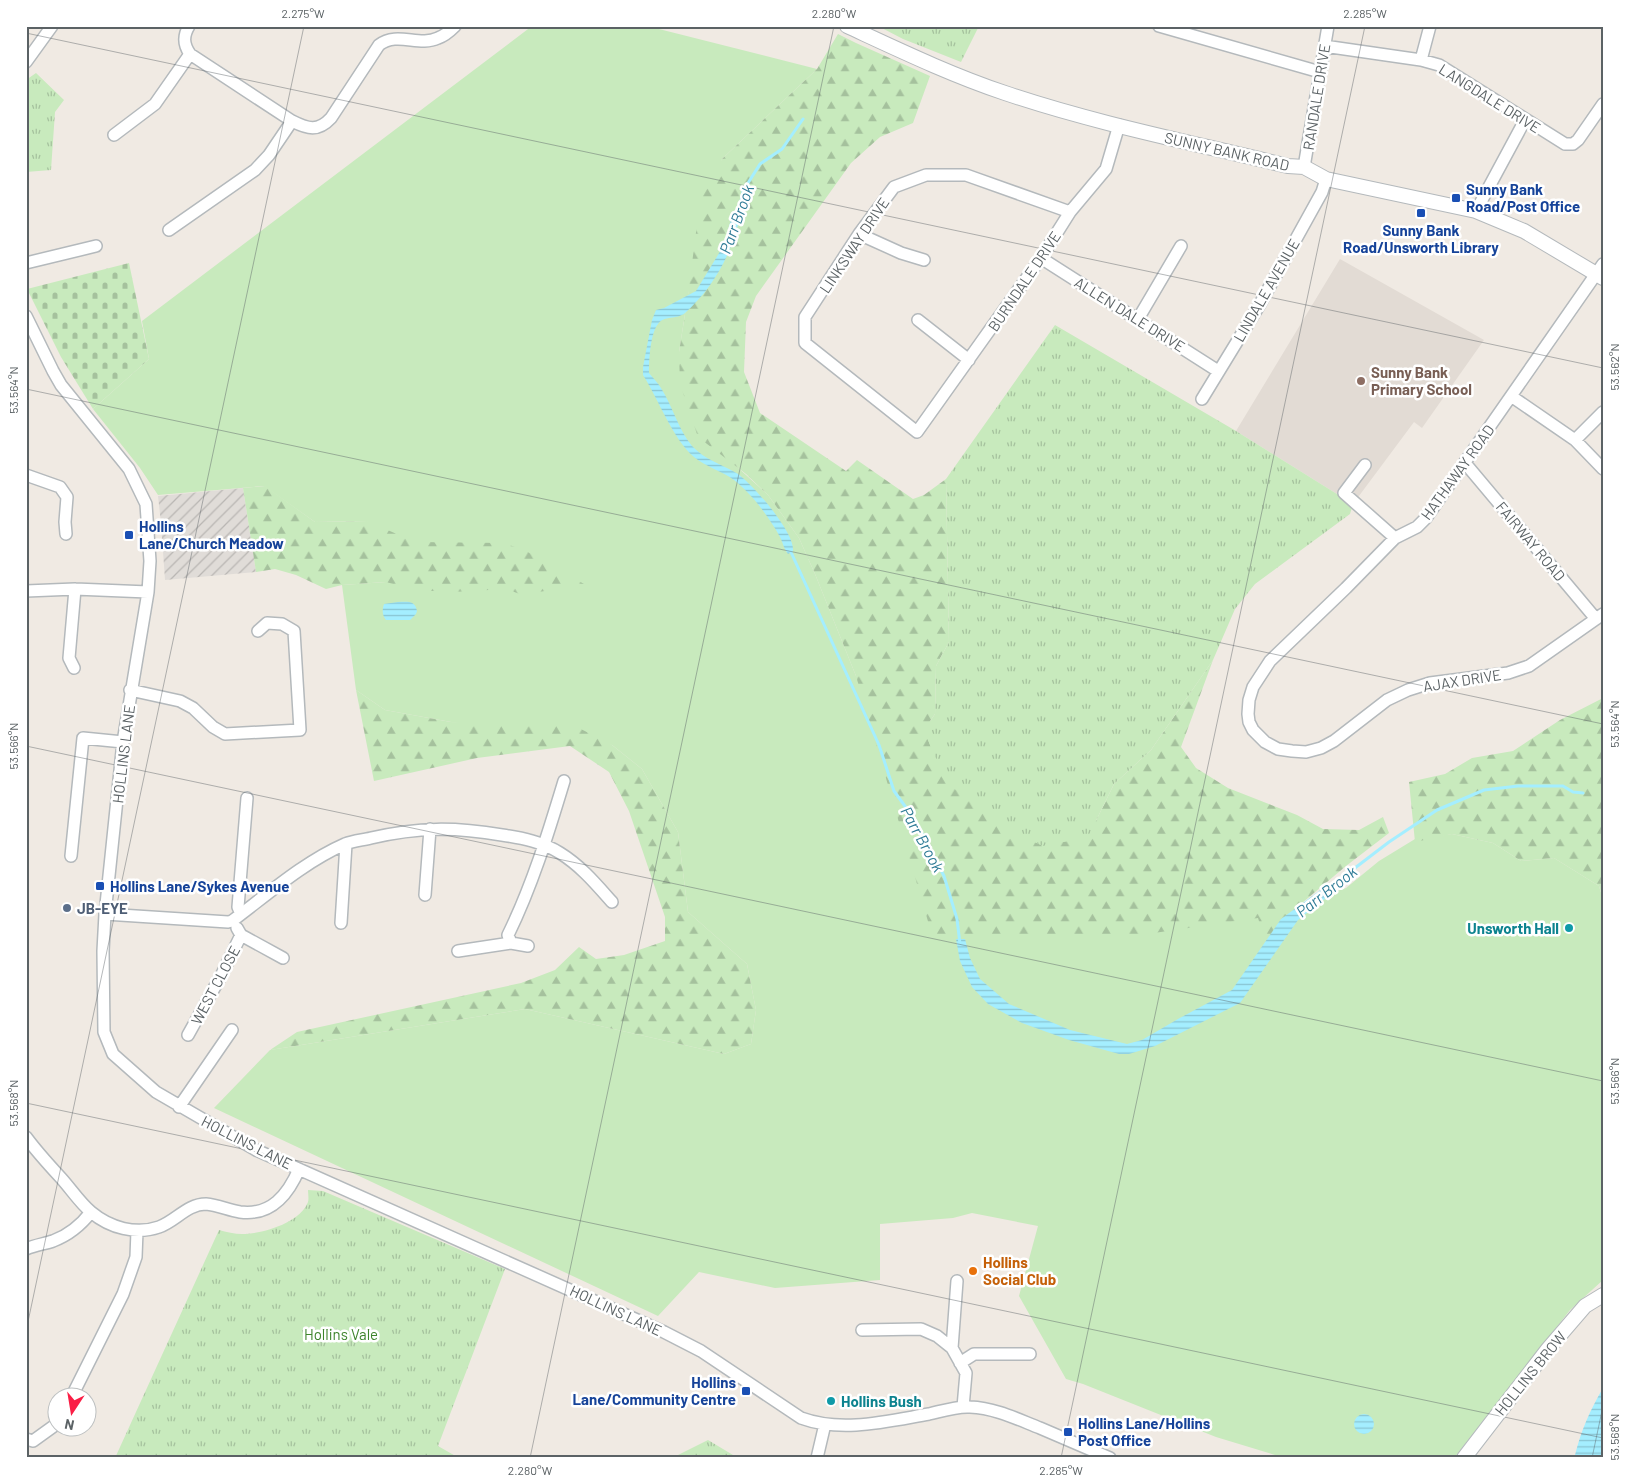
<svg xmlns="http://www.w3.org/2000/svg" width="1629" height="1484" font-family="Barlow,sans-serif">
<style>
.industrial{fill:url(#industrial-furrows)}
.education{fill:#e2dbd4}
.green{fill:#c8eabd}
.forest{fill:url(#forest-firs)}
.cemetery{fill:url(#cemetery-stones)}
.park{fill:url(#park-tufts)}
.water{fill:url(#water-rules)}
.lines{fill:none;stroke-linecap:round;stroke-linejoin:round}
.stream{stroke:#a4eeff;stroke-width:3}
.minor-casing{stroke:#b4b9bc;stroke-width:14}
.tertiary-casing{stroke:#b4b9bc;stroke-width:16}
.minor{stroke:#fff;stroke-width:11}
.tertiary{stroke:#fff;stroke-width:14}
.ticks{fill:none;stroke:#5b6265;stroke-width:1;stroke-opacity:0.45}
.transit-dot{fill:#1a4fb4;stroke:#fff;stroke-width:2}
.education-dot{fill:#8d6e63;stroke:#fff;stroke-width:2}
.service-dot{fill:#5c6f8a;stroke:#fff;stroke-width:2}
.culture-dot{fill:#0f9aa8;stroke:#fff;stroke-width:2}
.food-dot{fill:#e8710a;stroke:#fff;stroke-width:2}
.labels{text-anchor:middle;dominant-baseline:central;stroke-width:5;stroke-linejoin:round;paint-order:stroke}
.street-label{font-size:15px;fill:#5b6265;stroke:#fff}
.transit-label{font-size:15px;font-weight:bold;fill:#164399;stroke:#fff;text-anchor:start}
.education-label{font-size:15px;font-weight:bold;fill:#785e54;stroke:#fff;text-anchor:start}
.service-label{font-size:15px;font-weight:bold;fill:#4e5e75;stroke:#fff;text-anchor:start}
.culture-label{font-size:15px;font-weight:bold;fill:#0d838f;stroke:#fff;text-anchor:end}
.food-label{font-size:15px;font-weight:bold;fill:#c56008;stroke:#fff;text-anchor:start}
.park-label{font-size:15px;fill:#3e842c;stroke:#fff}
.water-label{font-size:16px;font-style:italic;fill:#2e7b96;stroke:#fff}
.neatline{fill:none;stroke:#5b6265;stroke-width:2}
.ticks-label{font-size:12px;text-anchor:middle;fill:#5b6265}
</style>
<defs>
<pattern id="industrial-furrows" width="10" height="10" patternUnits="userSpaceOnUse" patternTransform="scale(1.25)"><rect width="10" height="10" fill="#e0dcd8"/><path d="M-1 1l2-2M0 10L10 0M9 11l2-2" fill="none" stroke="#b9b6b3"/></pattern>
<pattern id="forest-firs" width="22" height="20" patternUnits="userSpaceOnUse" patternTransform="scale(1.25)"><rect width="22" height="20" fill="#c8eabd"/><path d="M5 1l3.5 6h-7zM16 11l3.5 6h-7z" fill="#a5c19d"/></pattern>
<pattern id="cemetery-stones" width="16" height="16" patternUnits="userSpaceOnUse" patternTransform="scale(1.25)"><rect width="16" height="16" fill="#c8eabd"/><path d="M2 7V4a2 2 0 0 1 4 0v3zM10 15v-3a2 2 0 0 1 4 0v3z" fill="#a5c19d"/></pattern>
<pattern id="park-tufts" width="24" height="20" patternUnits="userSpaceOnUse" patternTransform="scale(1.25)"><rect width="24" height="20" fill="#c8eabd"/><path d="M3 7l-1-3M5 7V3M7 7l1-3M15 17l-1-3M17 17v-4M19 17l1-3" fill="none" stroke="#a5c19d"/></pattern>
<pattern id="water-rules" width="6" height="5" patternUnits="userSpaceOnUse" patternTransform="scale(1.25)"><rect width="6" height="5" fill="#a4eeff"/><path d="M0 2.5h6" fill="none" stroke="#89c4d2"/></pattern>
</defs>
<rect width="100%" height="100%" fill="#f0eae3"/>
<!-- industrial -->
<path class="industrial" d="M243,488L256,572L165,580L161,523L158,496Z"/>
<!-- education -->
<path class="education" d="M1340,259L1484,340L1422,428L1414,422L1353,504L1236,431Z"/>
<!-- green -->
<path class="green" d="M532,26H647L817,69L722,159L688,295L679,352L725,456L768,495L799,538L815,574L856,676L1258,918L1346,888L1379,861L1415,839L1452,834L1493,843L1521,861L1554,858L1599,886L1603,899V1280L1570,1310L1454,1458H1285L1216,1437L1083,1384L1066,1379L1019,1296L1038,1226L972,1213L953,1218L880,1224V1280L775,1288L699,1272L658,1316L214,1108L270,1050L525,1009L724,1054L751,1044L756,1010L747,964L688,912L678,832L642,769L612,745L451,722L385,710L356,690L342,585L386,582L367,521L315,522L264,486L158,495L140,468L93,409L149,359L142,321Z"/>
<!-- forest -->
<path class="forest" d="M838,34L856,43L930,76L913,123L880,137L851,163L756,296L746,322L744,372L760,413L846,471L857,460L913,499L924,495L946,479L949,642L936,666L935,714L924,730L934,755L955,789L1005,828L1043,846L1088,837L1114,784L1151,750L1213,660L1181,747L1196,768L1228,788L1297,815L1323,829L1359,830L1383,817L1389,833L1346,866L1289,914L1267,946L1258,918L1133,936L932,935L856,676L815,574L799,538L768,495L746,474L698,437L680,384L679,352L688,295L700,201L722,159L817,69Z
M265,486L315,522L367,521L415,542L504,543L526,551L584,584L522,595L507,589L452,592L415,590L386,582L342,585L326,589L296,575L275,569L256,572L243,488Z
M356,690L385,710L451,722L575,726L612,745L642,769L678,832L688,912L747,964L756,1010L751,1044L724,1054L525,1009L270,1050L297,1032L521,983L555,970L579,947L596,959L624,955L665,941V917L629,811L609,772L570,746L477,758L374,781Z
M1603,698V898L1599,886L1554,858L1521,861L1493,843L1452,834L1415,842L1409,782L1445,774L1472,758L1513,751L1560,720Z"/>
<!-- cemetery -->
<path class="cemetery" d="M129,263L149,359L93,409L61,357L27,289Z"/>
<!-- park -->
<path class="park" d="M878,26H979L961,62L903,39Z
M36,73L64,100L55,112L51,170L26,172V80Z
M1055,325L1236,431L1353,504L1350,514L1255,584L1235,609L1213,660L1151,750L1114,784L1088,837L1043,846L1005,828L955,789L934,755L924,730L935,714L936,666L949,642L946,479Z
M308,1190L323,1191L505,1269L438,1446L459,1458H115L219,1230C226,1232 235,1234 242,1234C262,1234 300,1223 308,1202C309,1199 308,1193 308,1190Z
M708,1440L738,1458H672Z"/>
<!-- water -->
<path class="water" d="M733,212L741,215C737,227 734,240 729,251C719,275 704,296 685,313C677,320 664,315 658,324C650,334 649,361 649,373C653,378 658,383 661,388C673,407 678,429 692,446C705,460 722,464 738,474C753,485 795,532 793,551L788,554C784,549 783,543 780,537C769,517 752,494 734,480C722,471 706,467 694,457C672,438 659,400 643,375V367L652,320L656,310L664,308L696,291L724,245Z
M398,602C407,602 415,600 417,611L416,614L410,620H386C382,615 382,610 384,604Z
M1330,883L1335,891L1298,920L1240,1003L1155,1046L1129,1054H1119L1069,1040L1022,1023L988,1004L972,987L960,961L956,939H965L970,958L980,979L1009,1004L1070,1030L1127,1044L1142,1040L1178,1019L1232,990L1281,919Z
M1603,1388V1458H1576L1575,1455C1581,1431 1590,1410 1603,1388Z
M1354 1424a10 10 0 1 1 20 0a10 10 0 1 1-20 0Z"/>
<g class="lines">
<!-- stream -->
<path class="stream" d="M738,217L743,191L760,164L782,149L803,119
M790,550L879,745L894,791L915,820L944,876L957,919L960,944
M1330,887L1389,842L1437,810L1484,790L1518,786H1563L1573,792L1583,793"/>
<defs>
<path id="minor" d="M189,26C183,36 183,44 190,54L292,121C308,129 318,132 331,118L379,45C397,31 419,47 438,38C444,36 450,31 455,26
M1159,26L1320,72
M1324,46L1421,60L1439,65L1565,144H1573L1578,140L1603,104
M1421,60L1430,26
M26,62L52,26
M114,135L155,104L190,54
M1304,167L1328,26
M1476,211L1525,120
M1070,212L966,175H926L894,187L859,234L805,317V343L917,432L1041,258L1070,212L1106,169L1119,125
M169,230L255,170L269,155L292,121
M859,234L901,253L924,260
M1041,258L1218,371
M26,263L96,246
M1603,264L1426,518L1417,527L1395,538L1346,588L1270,661L1253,687L1249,700L1248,714L1249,722L1253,730L1265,742L1278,749L1292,751L1306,752L1321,748L1334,741L1387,700L1408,690L1430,683L1508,673L1529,666L1603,614
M26,316L53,371L61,385L129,469L146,504L150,561L148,592L123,742L105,914L103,951L104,1032L113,1054L156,1092L256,1150L664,1332L701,1351L801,1418C842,1433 888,1421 929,1414C942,1411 957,1406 970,1407C995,1408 1017,1419 1040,1428C1063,1438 1087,1448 1110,1458
M1138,319L1181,246
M918,320L969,360
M1511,396L1575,440L1603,469
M1202,399L1260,304L1322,192L1326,179
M1575,440L1603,412
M1465,463L1596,619
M1365,465L1344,493L1395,538
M26,475L60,487L67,497L65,522L66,534
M26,591L75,589L148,592
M74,668L69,658L75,589
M130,690L180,701L193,708L213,727L225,734L300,730L294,631L282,624L267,623L258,631
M71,856L83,738L123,742
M425,895L430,829
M105,914L228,922L232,921C268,894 304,862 345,844C353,841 363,840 371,838C419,827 454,827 502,835C522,838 543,842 560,853C581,866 596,884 612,902
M241,914L238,907L247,798
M341,923L346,844
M237,928L241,935L283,958
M511,943L528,946
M458,951L511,943L508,935C532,886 548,834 564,781
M188,1035L222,974L241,935
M179,1107L232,1030
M26,1137C37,1152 49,1165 61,1178C71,1189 80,1203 91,1212C110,1228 136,1235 159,1227C176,1221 187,1204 206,1204C218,1205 228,1210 240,1212C271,1216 288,1195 299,1169
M26,1249C35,1245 44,1244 53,1241C69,1235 81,1225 91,1212
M957,1281L952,1348L966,1373L963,1407
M862,1330L921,1329L937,1336L952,1348
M960,1363L974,1354H1030
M72,1396L123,1294L136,1257L137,1231
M26,1439L33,1441L58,1423
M817,1458L825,1424"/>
<path id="tertiary" d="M847,26C899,50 951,75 1005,93C1097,124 1194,143 1288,166L1304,167L1326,179L1476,211L1524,231L1603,278
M1464,1458L1548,1349L1585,1306L1603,1295"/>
</defs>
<!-- minor casing -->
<use href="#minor" class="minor-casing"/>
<!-- tertiary casing -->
<use href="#tertiary" class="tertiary-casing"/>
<!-- minor -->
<use href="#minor" class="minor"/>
<!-- tertiary -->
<use href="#tertiary" class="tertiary"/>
</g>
<!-- ticks -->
<path class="ticks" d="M26,33L1603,368M26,389L1603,724M26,746L1603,1081M26,1103L1603,1438M26,1331L304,26M530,1458L834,26M1061,1458L1365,26M1592,1458L1603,1406"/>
<!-- markers -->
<g class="transit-dot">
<rect x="1451" y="193" width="10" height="10" rx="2.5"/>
<rect x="1416" y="208" width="10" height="10" rx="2.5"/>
<rect x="124" y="530" width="10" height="10" rx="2.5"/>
<rect x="95" y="881" width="10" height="10" rx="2.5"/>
<rect x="741" y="1386" width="10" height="10" rx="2.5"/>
<rect x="1063" y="1427" width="10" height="10" rx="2.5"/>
</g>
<circle class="education-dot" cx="1361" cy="381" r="5"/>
<circle class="service-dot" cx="67" cy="908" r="5"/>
<g class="culture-dot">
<circle cx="1569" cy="928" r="5"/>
<circle cx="831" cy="1401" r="5"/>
</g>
<circle class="food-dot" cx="973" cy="1271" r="5"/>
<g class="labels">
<!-- street labels -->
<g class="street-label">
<text transform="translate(1316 97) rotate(-81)">RANDALE DRIVE</text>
<text transform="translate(1490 98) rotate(32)">LANGDALE DRIVE</text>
<text transform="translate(1227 151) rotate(13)">SUNNY BANK ROAD</text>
<text transform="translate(854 245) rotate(-56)">LINKSWAY DRIVE</text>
<text transform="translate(1024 281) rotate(-56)">BURNDALE DRIVE</text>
<text transform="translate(1266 290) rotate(-60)">LINDALE AVENUE</text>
<text transform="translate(1130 314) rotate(32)">ALLEN DALE DRIVE</text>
<text transform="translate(1457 472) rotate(-54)">HATHAWAY ROAD</text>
<text transform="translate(1531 541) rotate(50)">FAIRWAY ROAD</text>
<text transform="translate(1462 680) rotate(-9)">AJAX DRIVE</text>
<text transform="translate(123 754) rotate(-83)">HOLLINS LANE</text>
<text transform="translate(215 985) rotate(-62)">WEST CLOSE</text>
<text transform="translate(247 1142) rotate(27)">HOLLINS LANE</text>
<text transform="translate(616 1310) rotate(25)">HOLLINS LANE</text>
<text transform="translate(1530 1373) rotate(-51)">HOLLINS BROW</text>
</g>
<!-- transit labels -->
<g class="transit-label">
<text x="1466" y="189">Sunny Bank<tspan x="1466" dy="17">Road/Post Office</tspan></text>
<text x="1421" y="230" text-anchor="middle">Sunny Bank<tspan x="1421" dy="17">Road/Unsworth Library</tspan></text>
<text x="139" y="526">Hollins<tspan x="139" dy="17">Lane/Church Meadow</tspan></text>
<text x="110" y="886">Hollins Lane/Sykes Avenue</text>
<text x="736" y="1382" text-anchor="end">Hollins<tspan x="736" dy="17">Lane/Community Centre</tspan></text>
<text x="1078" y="1423">Hollins Lane/Hollins<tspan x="1078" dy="17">Post Office</tspan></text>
</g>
<!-- education labels -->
<g class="education-label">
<text x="1371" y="372">Sunny Bank<tspan x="1371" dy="17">Primary School</tspan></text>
</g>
<!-- service labels -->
<g class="service-label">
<text x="77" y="908">JB-EYE</text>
</g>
<!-- culture labels -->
<g class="culture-label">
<text x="1559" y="928">Unsworth Hall</text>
<text x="841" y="1401" text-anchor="start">Hollins Bush</text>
</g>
<!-- food labels -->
<g class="food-label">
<text x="983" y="1262">Hollins<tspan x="983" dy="17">Social Club</tspan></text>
</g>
<!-- park labels -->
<g class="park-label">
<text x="341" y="1334">Hollins Vale</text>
</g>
<!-- water labels -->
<g class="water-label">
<text transform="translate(736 219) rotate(-70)">Parr Brook</text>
<text transform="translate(923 839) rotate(61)">Parr Brook</text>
<text transform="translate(1326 891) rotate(-38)">Parr Brook</text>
</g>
</g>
<!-- border -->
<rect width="1629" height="1484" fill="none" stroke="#ffffff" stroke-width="55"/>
<!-- north arrow -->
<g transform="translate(72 1412) rotate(192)"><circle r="24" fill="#ffffff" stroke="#bdc0c1"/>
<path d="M0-4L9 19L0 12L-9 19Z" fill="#fa1e45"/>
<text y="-8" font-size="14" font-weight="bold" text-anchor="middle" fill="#5b6265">N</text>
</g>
<rect x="28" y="28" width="1574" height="1428" class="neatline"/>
<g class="ticks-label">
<text x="303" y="18">2.275°W</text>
<text x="834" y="18">2.280°W</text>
<text x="1365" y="18">2.285°W</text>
<text transform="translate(1615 367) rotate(-90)" y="4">53.562°N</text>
<text transform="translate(14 390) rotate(-90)" y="4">53.564°N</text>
<text transform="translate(1615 724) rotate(-90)" y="4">53.564°N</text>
<text transform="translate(14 746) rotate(-90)" y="4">53.566°N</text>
<text transform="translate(1615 1081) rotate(-90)" y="4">53.566°N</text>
<text transform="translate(14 1103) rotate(-90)" y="4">53.568°N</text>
<text transform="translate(1615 1437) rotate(-90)" y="4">53.568°N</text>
<text x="530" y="1475">2.280°W</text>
<text x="1061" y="1475">2.285°W</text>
</g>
</svg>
